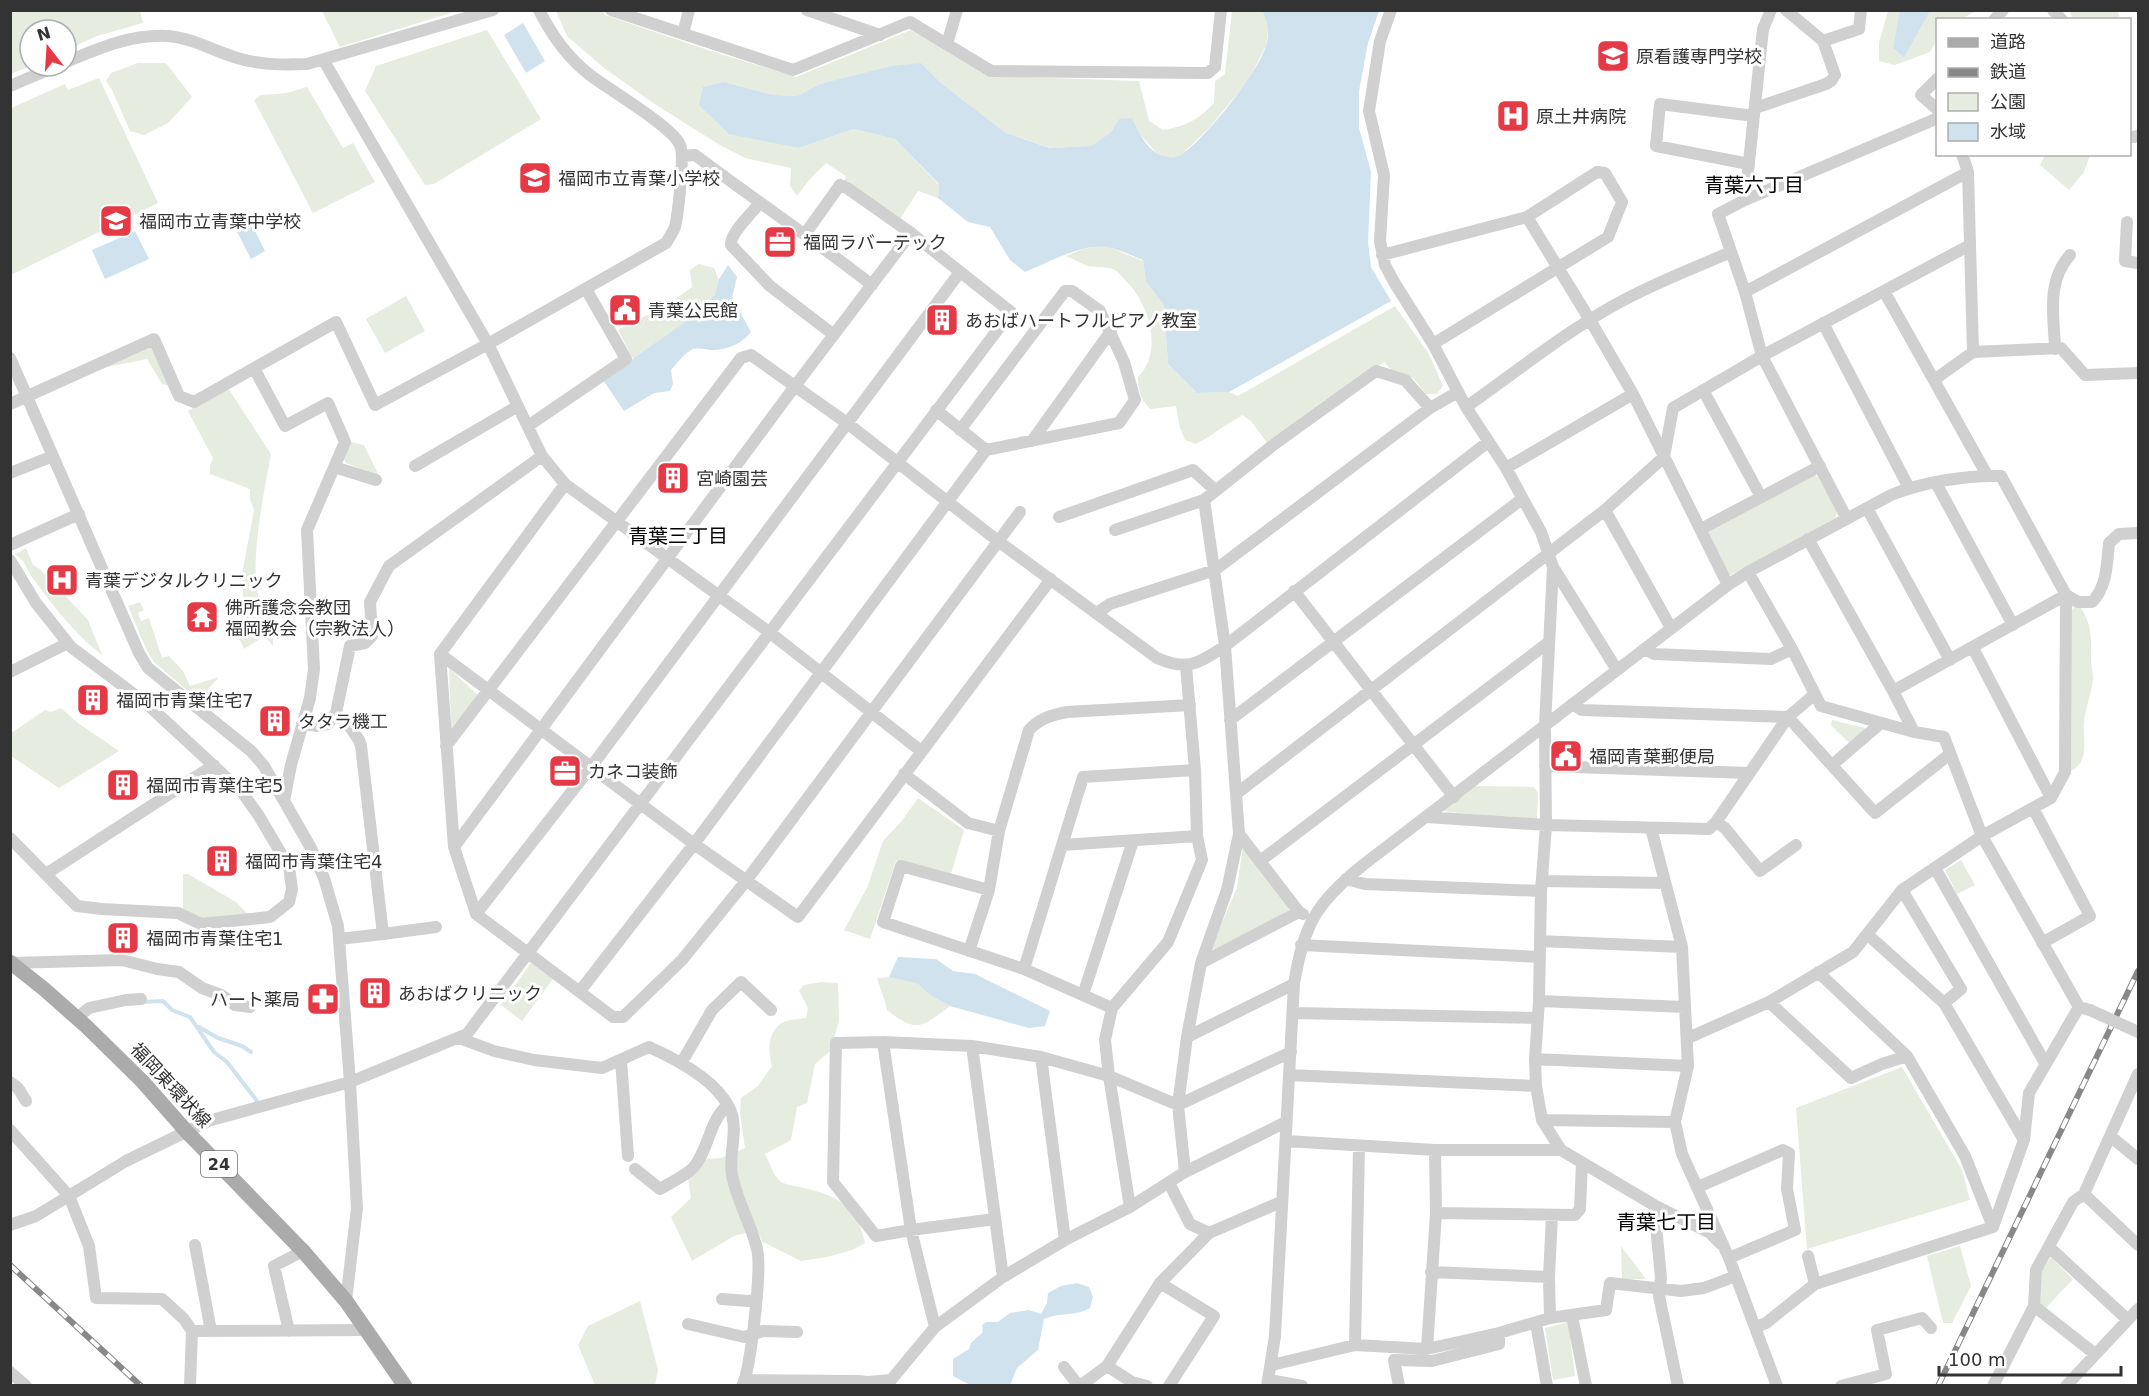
<svg xmlns="http://www.w3.org/2000/svg" width="2149" height="1396" font-family="'DejaVu Sans','Noto Sans JP',sans-serif">
<style>
.green{fill:#e6ecdf}
.water{fill:#cfe2ee}
.lines{fill:none;stroke-linecap:round;stroke-linejoin:round}
.stream{stroke:#cfe2ee;stroke-width:4}
.minor{stroke:#d0d0d0;stroke-width:12}
.major{stroke:#ababab;stroke-width:15}
.rail-casing{stroke:#888;stroke-width:6}
.rail{stroke:#fff;stroke-width:4;stroke-dasharray:11;stroke-linecap:butt}
.minor-bridge{stroke:#d0d0d0;stroke-width:12}
.labels{text-anchor:middle;dominant-baseline:central;stroke-width:6;stroke-linejoin:round;paint-order:stroke}
.shield{fill:#fff;stroke:#707070;stroke-width:1.5}
.shield-label{font-size:16px;font-weight:bold;fill:#333}
.poi-label{font-size:18px;fill:#333;stroke:#fff;text-anchor:start}
.street-label{font-size:18px;fill:#333;stroke:#fff}
.neighbourhood-label{font-size:20px;fill:#000;stroke:#fff}
</style>
<rect width="100%" height="100%" fill="#fff"/>
<!-- green -->
<path class="green" d="M10,11H140L143,23L97,36L66,50V30H30V66L11,74Z
M322,11H457L340,47Z
M556,11H603L605,15L705,49L796,77L911,30L994,76L1139,81L1149,121L1163,130C1186,126 1198,120 1214,103L1215,81L1225,74L1232,11H1262L1269,25L1266,46L1248,81L1209,128L1179,157L1168,158L1159,156L1139,133L1119,119L1111,132L1091,146L1051,148L1006,133L941,83L921,63L820,84L797,96L774,95L724,82L799,148L853,129L895,139L939,185L938,198L918,191L900,219L844,181L846,176L826,163L810,179L797,196L790,186L791,168L745,158L720,145L656,105L604,68L567,36Z
M1888,11H1900L1893,48L1904,58L1930,11H1976L1961,19L1938,20L1937,40L1930,52L1895,65L1879,61V43Z
M2069,11H2118L2120,19H2073Z
M487,30L541,119L434,184L425,185L365,91L376,66Z
M138,63H166L192,97L168,123L144,135L130,131L112,90L106,81L111,73Z
M99,78L158,203L11,275V108L65,84L68,90Z
M307,87L343,148L353,143L375,182L313,213L254,100L261,95L287,93Z
M2045,155V154L2090,155L2084,172L2069,190L2040,165Z
M1099,246L1109,247L1143,261L1146,282L1164,305L1168,364L1197,393L1229,392L1238,396L1395,306L1429,354L1443,386L1437,394H1426L1413,378L1392,371L1384,362L1268,444L1251,421L1242,415C1237,420 1231,421 1226,425C1216,432 1207,438 1196,444L1185,440L1180,428L1176,406L1150,409C1141,399 1138,391 1138,377C1164,351 1149,303 1125,280C1122,277 1119,272 1115,270C1107,266 1096,268 1087,266C1080,263 1073,259 1066,256L1083,249Z
M699,264L714,268L722,288L669,343L633,359L618,330L670,303L692,287L690,270Z
M406,296L425,331L385,353L366,319Z
M153,344L181,408L169,386L162,384L147,359L102,368Z
M228,388L271,454C265,489 244,582 264,611C266,615 270,618 273,621V646L265,636L244,649L236,631L249,625L240,605V601L243,597L242,574L254,510L250,499V489L210,474V466L213,458L188,411Z
M351,442L364,445L379,476L346,463L343,457Z
M1813,474L1818,477L1837,512L1835,518L1731,575H1727L1707,534L1709,529Z
M26,548L33,565L40,569L88,620L102,655C75,635 54,606 34,580C26,570 27,562 15,554Z
M140,602L144,610L138,613L141,621L149,618L162,658L169,656L183,671L190,686L219,677L198,700L154,662L147,651L128,606Z
M2075,607L2081,608C2093,627 2091,641 2091,662C2091,668 2094,674 2093,680C2091,694 2086,707 2084,721C2082,740 2091,760 2071,771L2070,611Z
M449,668L479,696L451,729Z
M61,708L78,723L119,751L59,788L11,756L10,734L45,710L51,712Z
M1832,720L1873,730L1851,745L1831,725Z
M1474,786L1534,787L1538,793L1537,818L1531,820L1442,811Z
M918,798L964,830L951,874L896,861L870,939L844,930L867,888L883,841L901,822Z
M1243,846L1289,908V912L1209,952L1237,888Z
M1961,860L1975,885L1957,894L1945,870Z
M183,874H188L236,902L248,914L203,920L183,913Z
M531,963L553,979L522,1021L501,1005Z
M889,977L918,984L930,995L950,1006C921,1028 916,1033 887,1010C885,999 880,989 877,978Z
M821,982L838,983L839,1021L830,1051L815,1064L807,1103L797,1107L791,1140L765,1154C769,1161 772,1172 778,1179C782,1184 792,1186 799,1187C837,1195 856,1204 865,1243L852,1250L827,1257L801,1261L763,1242L757,1230L734,1236L692,1261L671,1217L691,1198L688,1179L703,1159L721,1158L745,1148L740,1113L741,1098L758,1086L772,1066C768,1052 767,1032 782,1023C789,1019 798,1019 806,1018L808,1008L799,991L804,985Z
M1902,1067L1962,1170L1970,1200L1807,1249L1796,1108Z
M1621,1246L1646,1279H1622Z
M1960,1246L1971,1286L1952,1323H1943L1927,1256Z
M2051,1257L2073,1279L2044,1310L2038,1305L2040,1273Z
M640,1301L658,1370L655,1385H595L578,1345L588,1326Z
M1568,1322L1575,1376L1553,1380L1545,1328Z"/>
<!-- water -->
<path class="water" d="M1900,10L1930,11L1904,58L1893,48Z
M1262,11H1379L1368,43L1359,91V128L1371,172L1368,242L1371,267L1391,301L1229,392L1197,393L1168,364L1164,305L1146,282L1143,260C1132,256 1119,249 1107,247C1083,243 1047,263 1025,272L1010,260L990,227L968,222L938,198L939,184L895,139L853,129L799,148L729,134L699,105L703,87L724,82L774,95L797,96L820,84L892,66L921,63L941,83L1006,133L1050,148L1091,146L1111,132L1119,119L1132,118C1138,132 1150,156 1168,157C1172,158 1178,157 1181,155C1206,138 1257,74 1266,46C1270,32 1268,23 1262,11Z
M523,23L545,61L526,73L504,35Z
M250,221L265,251L251,259L235,228Z
M135,231L149,259L105,279L92,250Z
M728,265L737,277L732,297L751,332C742,344 725,351 710,350C703,349 697,347 691,350C683,355 677,363 671,370L673,384L670,391L654,393L624,411L603,380L691,318L715,295L719,279Z
M898,957L936,959L953,971L975,974L1050,1011L1045,1026L1029,1028L950,1006L930,995L918,984L889,977Z
M1077,1283L1089,1287L1093,1297L1090,1308C1075,1317 1059,1312 1044,1319L1038,1350L1017,1368L1010,1385H970L953,1376V1359L969,1349L971,1343L983,1332L982,1325L987,1322H998L1010,1313L1029,1310L1041,1314L1047,1303L1048,1293L1061,1286Z"/>
<g class="lines">
<!-- stream -->
<path class="stream" d="M143,1002L163,1001L172,1010L190,1017L214,1052L227,1062L257,1101
M199,1027L218,1038L242,1046L251,1052"/>
<!-- minor -->
<path class="minor" d="M611,10L793,70L910,22L991,71L1208,73L1215,67L1221,10
M807,10L880,35
M1391,10L1380,41L1369,111L1384,175L1380,241L1385,265L1394,282L1433,344L1466,407L1506,468L1541,532L1553,567L1545,725L1546,825L1541,891L1539,1001L1535,1059L1536,1086L1542,1120L1561,1150L1654,1205L1710,1233L1721,1244
M2053,10L2062,20
M1994,20L2003,10
M683,34L689,10
M1823,41L1859,29L1861,10
M947,44L957,10
M324,61L488,344L542,456L565,484L769,632L921,751
M66,62C99,48 131,34 168,36C192,38 212,50 234,57C258,65 282,65 307,64L493,10
M1938,78L1921,95L1938,110
M10,86L57,66
M1755,108L1826,84L1831,81L1835,75L1823,41L1786,10
M2133,137L2138,136
M1962,154L1968,172L1973,352
M683,156L695,155C754,199 814,240 872,285
M1749,164L1656,146L1660,104L1754,116
M1745,200L1763,29L1771,10
M760,203C752,213 730,233 731,245L770,286L834,335
M2127,222L2125,261L2138,263
M1382,255L1527,217L1590,320L1633,394L1728,585
M1884,291L1987,475
M1745,292L1968,172
M1823,323L1909,488
M1433,344L1608,237L1622,202L1605,173L1597,172L1527,217
M2055,349C2054,315 2046,282 2070,255
M10,358L139,653L148,668L251,751L264,766L311,848L324,878L338,926L350,1082L357,1208L346,1301
M254,368L285,426L328,403L345,442L307,530L314,669L310,698L291,765L284,801
M1934,380L1973,352L2061,348L2085,375L2138,373
M1703,390L1761,497
M10,404L154,339L179,396L194,402L336,322L375,405L488,344L666,243C669,238 673,232 675,227C678,214 685,155 680,145C673,127 608,89 590,75C568,58 551,34 539,10
M1466,407C1516,372 1569,329 1622,301C1657,282 1694,268 1731,252
M936,410L986,450L1119,423L1135,400L1124,362L1100,311L1072,291H1065L960,430
M528,426L626,359L586,289
M1032,441L1111,331
M415,466L518,406
M334,467L376,480
M1506,468L1633,394
M10,473L53,456
M1936,483L2013,625
M565,484L440,654L454,847L476,914L613,1017H623L682,960L746,881L1020,512
M1867,508L1950,660
M1605,510L1671,628
M1059,517L1193,470L1215,490
M1847,519L1762,356L1745,292L1718,214L1745,200L1938,118
M1701,529L1820,466
M1115,530L1204,500
M1808,539L1893,691
M10,545L79,514
M10,560L36,603L71,647L147,704L242,792L259,816L289,867L292,889L289,902L270,917L201,924L178,913L102,909L77,906L10,838
M1553,567L1617,670
M1748,572L1792,649L1821,706L1914,732L1944,737L1982,836L2079,1007L2090,1010
M1294,591L1454,797
M2066,595L2078,602H2092C2107,587 2107,564 2109,543L2119,534L2138,533
M1097,613L1110,604L1215,570L1430,408L1458,392
M1973,648L2051,798
M1644,649L1654,654L1771,659L1792,649
M440,654L694,844L798,917L1051,579
M10,672L68,643
M1572,704L1582,710L1788,717L1875,813L1950,754
M333,717L344,718L359,740L361,746L383,934L339,939
M1230,720L1522,499
M302,723L316,726L328,724L336,713L350,646L365,643L372,636L370,602L389,566L542,456
M1914,732L1893,691L2066,595
M446,746L741,358L751,355L847,423L998,541L1157,658C1189,672 1198,663 1225,646L1488,442
M1832,765L1881,723
M1545,766L1749,773
M904,774L968,823L999,831
M1236,794L1605,510L1664,457L1673,408L1762,356L1970,245
M2033,808L2090,916L2042,943
M1426,817L1546,825L1709,829L1716,822L1788,717L1815,694
M1716,822L1725,828L1760,871L1796,845
M1651,828L1682,947L1688,1066L1675,1122L1682,1154L1729,1258L1777,1386
M1239,834L1299,912L1303,914
M1062,845L1197,836
M454,847L795,386L911,233
M1260,861L1549,642
M1935,868L2045,1063
M46,874L214,765
M1346,879L1365,884L1541,891
M1542,881L1665,883
M989,890L901,866L883,922L1024,969L1112,1008
M1902,890L1961,989L1944,1003
M476,914L591,767L960,272
M383,934L436,927
M1868,935L1944,1003L2024,1140
M1540,941L1682,947
M1301,945L1540,957
M969,951L989,890L999,831L1029,730C1040,718 1052,715 1067,712L1190,705
M11,963L122,960L157,969L179,972L202,988L221,995L235,1005L250,1007
M1201,963L1227,890L1239,834L1225,646L1204,500L1272,446L1376,371L1405,380L1430,408
M1024,969L1083,777L1195,770
M1818,972L1907,1056
M580,991L694,844L986,450
M1083,995L1133,841
M1539,1001L1685,1007
M1769,1002L1851,1078L1882,1064L1907,1056L1965,1156L1993,1227
M1293,1013L1537,1018
M77,1018L89,1008L126,1000L141,999
M1187,1037L1294,984
M459,1038L494,1051L534,1060L602,1068L649,1047C676,1059 715,1080 729,1107C740,1129 728,1152 732,1175C737,1201 751,1224 757,1249C762,1267 751,1369 742,1386
M883,1042L836,1043L833,1182L876,1236L911,1230L995,1219
M972,1046L1003,1277
M1041,1057L1065,1240
M1535,1059L1688,1066
M621,1060L628,1156
M682,1062L712,1010L741,982L771,1010
M1289,1075L1536,1086
M10,1082L18,1088L26,1101
M1542,1120L1675,1122
M1286,1122L1185,1172L1130,1207L1065,1240L1003,1277L935,1327L911,1230L883,1042L972,1046L1041,1057L1109,1076L1178,1105L1291,1052
M10,1130L69,1196L89,1246L96,1298L162,1299L184,1319L192,1331L367,1330
M2110,1136L2138,1159
M1286,1141L1435,1150H1561
M635,1169L660,1189C670,1183 685,1176 693,1168C709,1150 709,1120 728,1105
M1185,1172L1178,1105L1187,1037L1201,963L1299,912
M1698,1187L1783,1150L1789,1153L1787,1189L1795,1230L1729,1258
M2084,1194L2138,1245
M1654,1205L1661,1278L1659,1296L1678,1386
M1130,1207L1109,1076L1105,1040L1112,1008L1168,942L1202,860L1197,836L1195,770L1186,666
M1436,1213L1575,1215L1580,1209L1582,1163
M10,1225L36,1216L126,1161L208,1121L350,1082L467,1034L1011,312L911,233L847,188L840,185L805,234
M1993,1227L2024,1140L2029,1093L2079,1007
M1209,1233L1281,1202
M195,1245L211,1331
M2049,1247L2128,1320
M1808,1256L1815,1284
M1431,1272L1549,1277
M1160,1283L1214,1316L1169,1386
M722,1299L748,1301L755,1300
M2034,1306L2095,1354
M1572,1316L1586,1386
M1550,1318L1549,1277L1552,1215
M1536,1323L1547,1386
M688,1324L744,1337L763,1331L797,1332
M1756,1327L1766,1323L1815,1284L1993,1227
M289,1331L274,1266L303,1251
M1355,1345L1359,1147
M1427,1349L1436,1213L1435,1150
M1272,1365L1355,1345L1427,1349L1499,1333L1550,1318L1606,1310L1610,1283L1681,1291L1704,1288L1736,1276
M1064,1367L1079,1386
M10,1372L26,1386
M745,1380L858,1381L868,1382L869,1386
M1269,1380L1302,1386
M868,1382L891,1380L935,1327
M190,1386L192,1331
M1080,1386L1107,1366
M1147,1386L1132,1382L1107,1366L1160,1283L1209,1233L1190,1224L1169,1183
M1267,1386L1275,1336L1294,984C1304,924 1316,903 1363,865L1728,585L1748,572L1891,495C1923,482 1967,475 2001,476L2066,595L2065,772L2051,798L1982,836L1902,890L1853,952L1769,1002L1688,1038
M1399,1386L1394,1360L1432,1361L1499,1344V1333
M1841,1386L1886,1374L1877,1330L1922,1318L1931,1328
M1993,1386L2034,1306L2036,1270L2073,1202L2084,1194L2138,1074
M2066,1386L2138,1309"/>
<!-- major -->
<path class="major" d="M10,962L44,989L87,1027L142,1081L187,1132L303,1251L346,1301L405,1386"/>
<defs>
<path id="rail" d="M10,1265L141,1386
M1938,1386L2138,971"/>
</defs>
<!-- rail casing -->
<use href="#rail" class="rail-casing"/>
<!-- rail -->
<use href="#rail" class="rail"/>
<!-- minor-bridge -->
<path class="minor-bridge" d="M2090,1010L2138,1032"/>
</g>
<!-- icons -->
<defs>
<symbol id="university-square" viewBox="-11 -11 22 22"><rect x="-9" y="-9" width="18" height="18" rx="4" fill="#e63946" stroke="#fff"/><path d="M0-5L7-2L0 1L-7-2ZM-4 1L0 2.5L4 1V4Q0 6-4 4Z" fill="#fff"/></symbol>
<symbol id="hospital-square" viewBox="-11 -11 22 22"><rect x="-9" y="-9" width="18" height="18" rx="4" fill="#e63946" stroke="#fff"/><path d="M-5-5h3v3.5h4V-5h3V5h-3V1.5h-4V5h-3Z" fill="#fff"/></symbol>
<symbol id="school-square" viewBox="-11 -11 22 22"><rect x="-9" y="-9" width="18" height="18" rx="4" fill="#e63946" stroke="#fff"/><path d="M0-5L7-2L0 1L-7-2ZM-4 1L0 2.5L4 1V4Q0 6-4 4Z" fill="#fff"/></symbol>
<symbol id="office-square" viewBox="-11 -11 22 22"><rect x="-9" y="-9" width="18" height="18" rx="4" fill="#e63946" stroke="#fff"/><path d="M-6-3h4V-5.5h4V-3h4V5H-6ZM-1-4.5V-3h2v-1.5ZM-6 0V1H6V0Z" fill="#fff"/></symbol>
<symbol id="civic-square" viewBox="-11 -11 22 22"><rect x="-9" y="-9" width="18" height="18" rx="4" fill="#e63946" stroke="#fff"/><path d="M-.6-6.5H3V-4.5H.6V-3L4-1V1h2V6H-6V1h2V-1L-.6-3ZM-1.2 2.5V6h2.4V2.5Z" fill="#fff"/></symbol>
<symbol id="building-square" viewBox="-11 -11 22 22"><rect x="-9" y="-9" width="18" height="18" rx="4" fill="#e63946" stroke="#fff"/><path d="M-4-6H4V6H1V3H-1V6H-4ZM-2.5-4.3h1.7v1.8h-1.7ZM.8-4.3h1.7v1.8H.8ZM-2.5-1h1.7V.8h-1.7ZM.8-1h1.7V.8H.8Z" fill="#fff"/></symbol>
<symbol id="temple-square" viewBox="-11 -11 22 22"><rect x="-9" y="-9" width="18" height="18" rx="4" fill="#e63946" stroke="#fff"/><path d="M0-6L5-2H3V0L6.5 2.5H4V6H1.5V3h-3V6H-4V2.5H-6.5L-3 0V-2H-5Z" fill="#fff"/></symbol>
<symbol id="pharmacy-square" viewBox="-11 -11 22 22"><rect x="-9" y="-9" width="18" height="18" rx="4" fill="#e63946" stroke="#fff"/><path d="M-2-6h4v4h4v4h-4v4h-4v-4h-4v-4h4Z" fill="#fff"/></symbol>
</defs>
<g fill-rule="evenodd">
<use href="#university-square" x="1594" y="37" width="38" height="38"/>
<use href="#hospital-square" x="1494" y="97" width="38" height="38"/>
<use href="#school-square" x="516" y="159" width="38" height="38"/>
<use href="#school-square" x="97" y="202" width="38" height="38"/>
<use href="#office-square" x="761" y="223" width="38" height="38"/>
<use href="#civic-square" x="606" y="291" width="38" height="38"/>
<use href="#building-square" x="923" y="301" width="38" height="38"/>
<use href="#building-square" x="654" y="459" width="38" height="38"/>
<use href="#hospital-square" x="43" y="561" width="38" height="38"/>
<use href="#temple-square" x="183" y="598" width="38" height="38"/>
<use href="#building-square" x="74" y="681" width="38" height="38"/>
<use href="#building-square" x="256" y="702" width="38" height="38"/>
<use href="#civic-square" x="1547" y="737" width="38" height="38"/>
<use href="#office-square" x="546" y="752" width="38" height="38"/>
<use href="#building-square" x="104" y="766" width="38" height="38"/>
<use href="#building-square" x="203" y="842" width="38" height="38"/>
<use href="#building-square" x="104" y="919" width="38" height="38"/>
<use href="#building-square" x="356" y="974" width="38" height="38"/>
<use href="#pharmacy-square" x="304" y="980" width="38" height="38"/>
</g>
<g class="labels">
<!-- shield labels -->
<rect class="shield" x="201" y="1151" width="36" height="26" rx="4.5"/>
<g class="shield-label">
<text x="219" y="1164">24</text>
</g>
<!-- poi labels -->
<g class="poi-label">
<text x="1636" y="56">原看護専門学校</text>
<text x="1536" y="116">原土井病院</text>
<text x="558" y="178">福岡市立青葉小学校</text>
<text x="139" y="221">福岡市立青葉中学校</text>
<text x="803" y="242">福岡ラバーテック</text>
<text x="648" y="310">青葉公民館</text>
<text x="965" y="320">あおばハートフルピアノ教室</text>
<text x="696" y="478">宮崎園芸</text>
<text x="85" y="580">青葉デジタルクリニック</text>
<text x="225" y="607">佛所護念会教団<tspan x="225" dy="21">福岡教会（宗教法人）</tspan></text>
<text x="116" y="700">福岡市青葉住宅7</text>
<text x="298" y="721">タタラ機工</text>
<text x="1589" y="756">福岡青葉郵便局</text>
<text x="588" y="771">カネコ装飾</text>
<text x="146" y="785">福岡市青葉住宅5</text>
<text x="245" y="861">福岡市青葉住宅4</text>
<text x="146" y="938">福岡市青葉住宅1</text>
<text x="398" y="993">あおばクリニック</text>
<text x="300" y="999" text-anchor="end">ハート薬局</text>
</g>
<!-- street labels -->
<g class="street-label">
<text transform="translate(171 1085) rotate(47)">福岡東環状線</text>
</g>
<!-- neighbourhood labels -->
<g class="neighbourhood-label">
<text x="1754" y="185">青葉六丁目</text>
<text x="678" y="536">青葉三丁目</text>
<text x="1666" y="1222">青葉七丁目</text>
</g>
</g>
<!-- border -->
<rect width="2149" height="1396" fill="none" stroke="#333333" stroke-width="24"/>
<!-- legend -->
<rect x="1936" y="18" width="195" height="138" fill="#ffffff" stroke="#adadad" stroke-width="1.5"/>
<rect x="1948" y="38" width="30" height="9" fill="#ababab" stroke="#adadad" stroke-width="1.5"/>
<text x="1990" y="48" font-size="18" fill="#333333">道路</text>
<rect x="1948" y="68" width="30" height="9" fill="#888888" stroke="#adadad" stroke-width="1.5"/>
<text x="1990" y="78" font-size="18" fill="#333333">鉄道</text>
<rect x="1948" y="93" width="30" height="18" fill="#e6ecdf" stroke="#adadad" stroke-width="1.5"/>
<text x="1990" y="108" font-size="18" fill="#333333">公園</text>
<rect x="1948" y="123" width="30" height="18" fill="#cfe2ee" stroke="#adadad" stroke-width="1.5"/>
<text x="1990" y="138" font-size="18" fill="#333333">水域</text>
<!-- north arrow -->
<g transform="translate(48 48) rotate(343)"><circle r="28" fill="#ffffff" stroke="#adadad" stroke-width="1.5"/>
<path d="M0-4.5L10 22L0 15L-10 22Z" fill="#e63946"/>
<text y="-9" font-size="16" font-weight="bold" text-anchor="middle" fill="#333333">N</text>
</g>
<!-- scale -->
<path d="M1939 1366v9h182v-9" fill="none" stroke="#333333" stroke-width="3"/>
<text x="1948" y="1366" font-size="18" fill="#333333" stroke="#ffffff" stroke-width="4.5" paint-order="stroke">100 m</text>
</svg>
